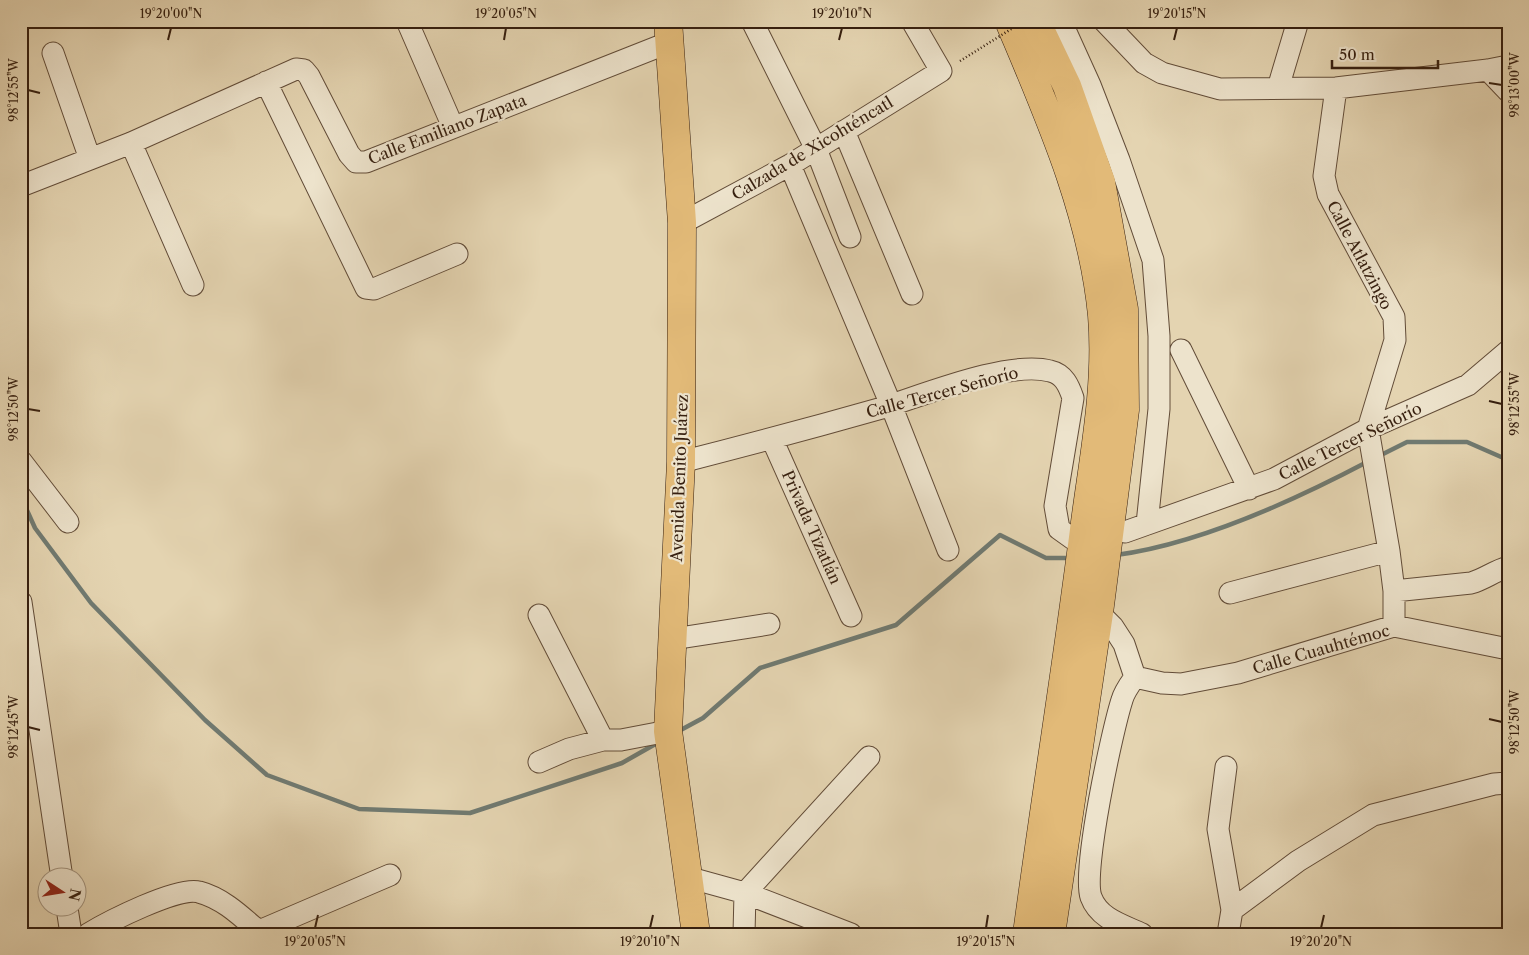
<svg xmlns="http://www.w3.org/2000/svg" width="1529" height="955" font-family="'Libre Caslon Text',serif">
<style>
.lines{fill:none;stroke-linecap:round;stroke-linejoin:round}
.stream{stroke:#707a71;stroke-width:4.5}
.minor-casing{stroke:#624c38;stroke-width:23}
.major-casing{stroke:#361f0f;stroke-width:29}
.highway-casing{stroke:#361f0f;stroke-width:29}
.minor{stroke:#ede3cc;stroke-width:21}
.major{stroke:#e2ba78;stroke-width:28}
.highway{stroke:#e2ba78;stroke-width:28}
.path-bridge{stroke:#361f0f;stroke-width:2.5;stroke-dasharray:1 2.5;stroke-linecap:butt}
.ticks{fill:none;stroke:#361f0f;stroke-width:2}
.labels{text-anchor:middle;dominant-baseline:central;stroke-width:4.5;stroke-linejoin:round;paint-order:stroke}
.street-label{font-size:16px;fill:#361f0f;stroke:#ede3cc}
.neatline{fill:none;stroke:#361f0f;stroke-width:2}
.ticks-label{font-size:12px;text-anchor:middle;fill:#361f0f}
</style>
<rect width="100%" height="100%" fill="#e4d4b1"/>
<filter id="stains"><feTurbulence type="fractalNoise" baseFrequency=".004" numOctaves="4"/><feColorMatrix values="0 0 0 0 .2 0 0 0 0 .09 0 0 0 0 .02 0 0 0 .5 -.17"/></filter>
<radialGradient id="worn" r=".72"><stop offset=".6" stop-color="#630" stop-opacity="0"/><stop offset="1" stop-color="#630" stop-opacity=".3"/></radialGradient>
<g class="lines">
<!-- stream -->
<path class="stream" d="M1379,456L1407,442H1467L1508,460
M21,497L35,528L91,603L205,720L267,775L359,809L470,813L622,763L659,742
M1116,555C1199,544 1293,501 1367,462
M677,732L703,718L760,668L896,625L1000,535L1046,558H1070"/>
<defs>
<path id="minor" d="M407,21L453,127
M752,21L816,149L850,237
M1061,21L1090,85L1119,160L1153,260L1159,336V409L1147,524
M1104,21L1144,63L1162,73L1220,89L1336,88L1488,70L1508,66
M53,53L90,159
M1488,70L1508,91
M266,82L366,288L374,289L457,254
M1278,88L1298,21
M1336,88L1324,176L1328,194L1394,317L1395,340L1368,429L1389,551L1394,591V626
M844,131L912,294
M131,143L193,285
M790,165L891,405L948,550
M21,186L131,143L296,69L304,70L309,76L349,154L356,162H366L670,42
M682,223L790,165L941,71L912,21
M1181,350L1249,489
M772,439L851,616
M21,461L68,522
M681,462C748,445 815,427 882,408C924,395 1009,360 1050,371C1064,374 1069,386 1073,398L1055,506L1059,529L1073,539
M1125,532L1274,479L1368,429L1468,385L1508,351
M1394,591L1471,583C1485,579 1494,571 1508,567
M1230,593L1389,551
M21,602L62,878
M1099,613L1113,627L1124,644L1135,677
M539,615L603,740
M673,639L769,624
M1135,677L1162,683L1181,684L1238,673L1394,626L1508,649
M1135,677C1130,684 1124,692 1122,700C1112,731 1082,871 1091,897C1099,919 1123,925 1142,934
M539,762L569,749L603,740H621L668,731
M1226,767L1218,829L1232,910L1228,934
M687,877L745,893L851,934
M67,908L71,934
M1232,910L1298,861L1373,815L1494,784L1508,783
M88,934C108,922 178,886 199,892C222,898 240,915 257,930L264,929L390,875
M744,934L745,893L869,757"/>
<path id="major" d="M668,21L682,223L681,462L668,731L696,934"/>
<path id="highway" d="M1009,21C1049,116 1092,212 1102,315C1108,387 1093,459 1084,530C1067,665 1045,799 1027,934
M1036,21L1067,86L1101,182L1124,309L1125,410L1099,613L1051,934"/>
</defs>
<!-- minor casing -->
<use href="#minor" class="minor-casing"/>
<!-- major casing -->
<use href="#major" class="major-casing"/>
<!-- highway casing -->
<use href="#highway" class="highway-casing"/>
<!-- minor -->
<use href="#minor" class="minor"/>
<!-- major -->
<use href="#major" class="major"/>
<!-- highway -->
<use href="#highway" class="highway"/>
<!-- path-bridge -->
<path class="path-bridge" d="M960,61L1024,21"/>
</g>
<!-- ticks -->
<path class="ticks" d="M168,40L171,28M504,40L506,28M839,40L842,28M1174,40L1177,28M1489,83L1502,85M28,90L40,93M1489,401L1502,404M28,409L40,411M1489,719L1502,722M28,727L40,730M315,928L318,915M650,928L653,915M986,928L988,915M1321,928L1324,915"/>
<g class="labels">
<!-- street labels -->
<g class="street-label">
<text transform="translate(447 129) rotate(-21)">Calle Emiliano Zapata</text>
<text transform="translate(812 148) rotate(-31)">Calzada de Xicohténcatl</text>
<text transform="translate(1360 255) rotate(62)">Calle Atlatzingo</text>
<text transform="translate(942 392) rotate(-15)">Calle Tercer Señorío</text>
<text transform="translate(1350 441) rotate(-26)">Calle Tercer Señorío</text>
<text transform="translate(679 478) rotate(-88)">Avenida Benito Juárez</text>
<text transform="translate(812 527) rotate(66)">Privada Tizatlán</text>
<text transform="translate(1321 649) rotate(-16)">Calle Cuauhtémoc</text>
</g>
</g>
<!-- margin -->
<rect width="1529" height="955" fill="none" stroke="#e4d4b1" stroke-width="55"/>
<!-- north arrow -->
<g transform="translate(62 892) rotate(102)"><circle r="24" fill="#ede3cc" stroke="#a49580"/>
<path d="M0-4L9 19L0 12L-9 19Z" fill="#8f2418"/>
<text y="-8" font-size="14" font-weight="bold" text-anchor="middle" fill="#361f0f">N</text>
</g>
<!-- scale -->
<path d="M1332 60v8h106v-8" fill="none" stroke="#361f0f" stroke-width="2.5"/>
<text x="1339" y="60" font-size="15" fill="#361f0f" stroke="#ede3cc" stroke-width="4" paint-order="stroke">50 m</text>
<rect x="28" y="28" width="1474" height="900" class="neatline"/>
<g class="ticks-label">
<text x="171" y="18">19°20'00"N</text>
<text x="506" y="18">19°20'05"N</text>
<text x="842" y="18">19°20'10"N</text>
<text x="1177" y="18">19°20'15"N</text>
<text transform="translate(1515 85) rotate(-90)" y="4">98°13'00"W</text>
<text transform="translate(14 90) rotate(-90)" y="4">98°12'55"W</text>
<text transform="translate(1515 404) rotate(-90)" y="4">98°12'55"W</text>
<text transform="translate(14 409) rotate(-90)" y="4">98°12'50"W</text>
<text transform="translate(1515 722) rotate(-90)" y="4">98°12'50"W</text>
<text transform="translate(14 727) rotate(-90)" y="4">98°12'45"W</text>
<text x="315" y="946">19°20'05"N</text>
<text x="650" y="946">19°20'10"N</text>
<text x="986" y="946">19°20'15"N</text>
<text x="1321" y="946">19°20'20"N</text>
</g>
<rect width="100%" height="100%" filter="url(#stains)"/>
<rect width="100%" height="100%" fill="url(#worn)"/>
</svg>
